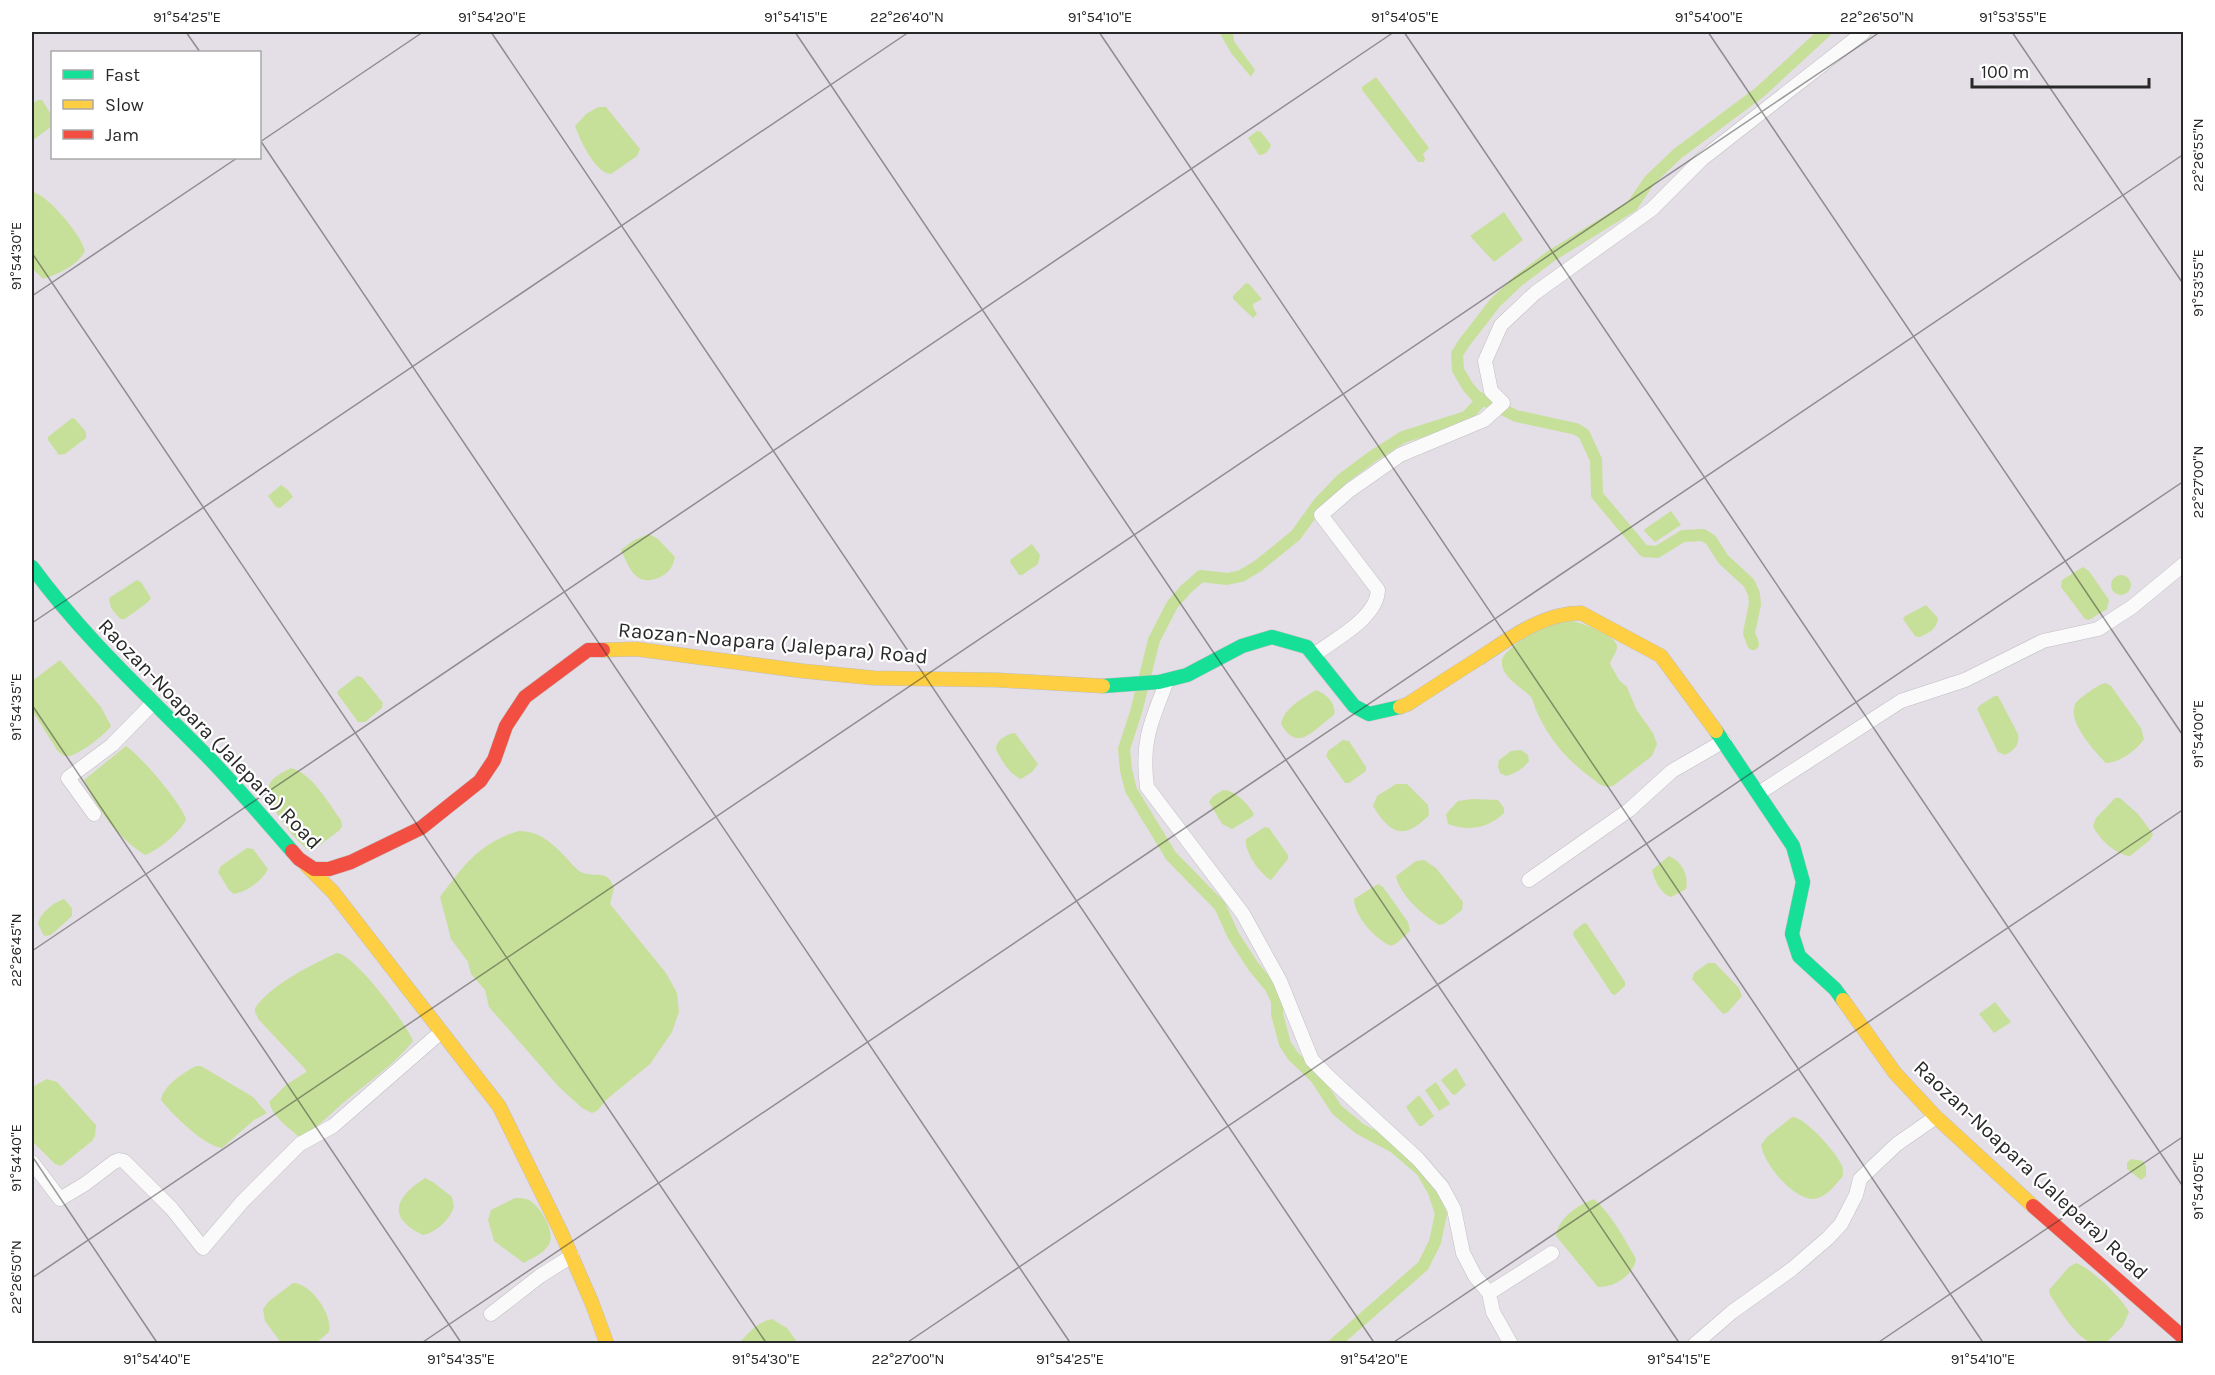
<svg xmlns="http://www.w3.org/2000/svg" width="2215" height="1375" font-family="Karla,sans-serif">
<style>
.water{fill:#c7e099}
.lines{fill:none;stroke-linecap:round;stroke-linejoin:round}
.canal{stroke:#c7e099;stroke-width:12}
.street-casing{stroke:#bfbfc0;stroke-width:15}
.fast-casing{stroke:#bfbfc0;stroke-width:15}
.slow-casing{stroke:#bfbfc0;stroke-width:15}
.jam-casing{stroke:#bfbfc0;stroke-width:15}
.street{stroke:#fbfafb;stroke-width:14}
.fast{stroke:#16e098;stroke-width:14}
.slow{stroke:#ffcf43;stroke-width:14}
.jam{stroke:#f24e42;stroke-width:14}
.ticks{fill:none;stroke:#282828;stroke-width:1.5;stroke-opacity:0.45}
.labels{text-anchor:middle;dominant-baseline:central;stroke-width:4.5;stroke-linejoin:round;paint-order:stroke}
.street-label{font-size:21px;fill:#282828;stroke:#fff}
.neatline{fill:none;stroke:#282828;stroke-width:2}
.ticks-label{font-size:15px;text-anchor:middle;fill:#282828}
</style>
<rect width="100%" height="100%" fill="#e4dee6"/>
<!-- water -->
<path class="water" d="M1219,32H1234L1233,33L1234,41L1255,70L1251,77L1231,53Z
M1376,77L1429,148L1423,154L1425,159L1424,162H1418L1362,90V87Z
M38,100H42L52,116V126L32,141V104Z
M598,107H606L640,149L637,156L611,174C595,173 580,140 575,126L586,114Z
M1257,131L1261,132L1271,145C1270,150 1265,155 1259,155L1248,138Z
M33,192C48,195 82,236 85,251C78,265 57,275 43,279L32,268V193Z
M1504,212L1523,240L1494,262L1470,236Z
M1246,283L1249,284L1262,299L1253,304V307L1257,314L1253,318L1233,299V296Z
M72,418L75,419L86,432V438L65,454L59,455L48,440V437Z
M281,485L288,490L293,497L280,508L276,507L268,496Z
M1671,511L1681,525L1655,542L1644,531L1645,529Z
M649,534L658,539L675,557C673,566 670,572 662,576C637,589 630,570 621,550L634,540Z
M1032,544L1040,555L1038,564L1022,575H1019L1010,562L1011,559Z
M2083,567L2089,571L2109,600L2107,609L2089,620L2085,619L2061,587L2062,580Z
M2111 585a10 10 0 1 1 20 0a10 10 0 1 1-20 0Z
M137,580L141,582L151,598L148,602L125,619H120L111,608L109,598Z
M1926,605L1938,618C1937,629 1928,634 1919,637L1915,636L1903,619L1905,616Z
M1567,620C1577,621 1615,634 1617,646C1618,651 1611,659 1610,664L1619,680L1627,687L1636,709L1653,733L1657,744L1652,756L1613,786C1603,789 1597,782 1589,776C1566,759 1549,739 1537,712C1534,707 1534,700 1530,696C1520,686 1500,676 1502,660C1503,651 1535,630 1544,626C1551,624 1559,622 1567,620Z
M60,660L101,707L111,726C104,736 82,752 70,756C64,757 61,754 57,750L32,710V681Z
M357,676L362,677L383,703L382,708L365,722H358L337,693L339,690Z
M2106,683L2111,686L2141,728L2144,739C2137,750 2119,763 2106,763C2095,752 2070,724 2074,708C2075,701 2081,698 2086,694C2093,689 2098,685 2106,683Z
M1316,690C1326,694 1337,703 1334,715C1314,729 1298,754 1281,724C1284,708 1303,698 1316,690Z
M1995,696H1998L2018,734C2020,745 2014,751 2005,755L1998,752L1977,709L1980,705Z
M1015,733L1038,764L1032,772L1021,779C1009,774 1001,760 996,749C996,740 1007,734 1015,733Z
M1343,740L1349,741L1366,767V771L1349,783H1345L1326,756L1328,751Z
M126,746C141,756 181,803 186,819C182,831 156,852 145,855C119,839 96,808 84,780Z
M1521,750L1528,755L1529,761C1524,768 1515,774 1506,776L1500,773L1498,766L1499,760L1511,751Z
M291,768C313,774 328,803 341,820L342,826L340,830L313,850H309C295,841 263,802 269,785C273,776 284,772 291,768Z
M1396,784H1407L1428,805L1429,815C1404,841 1390,834 1373,806L1377,796Z
M1223,790C1235,790 1248,804 1254,814L1252,817L1232,829L1222,824L1209,802L1213,796Z
M2115,798H2120L2138,814L2153,834L2150,840L2130,856C2116,855 2098,838 2093,826L2096,818Z
M1472,799L1498,800L1504,808V813C1489,828 1468,832 1448,824L1446,814L1458,801Z
M1265,827L1269,828L1288,855V859L1271,880C1260,874 1244,852 1246,839Z
M519,831C547,831 561,854 579,871C596,880 607,867 614,888L610,904L666,973L677,993L679,1012L672,1032L650,1064L606,1100L598,1110L592,1113L582,1108L559,1087L489,1007L485,990L471,974L468,962L451,939L440,897C464,865 480,842 519,831Z
M247,848L253,849L268,869C263,880 247,892 234,894L229,890L218,872L221,866Z
M1669,856C1682,861 1689,876 1686,889L1671,897C1661,894 1654,880 1652,870Z
M1424,860L1436,868L1463,902L1462,910L1444,924L1439,925C1423,915 1400,896 1396,876L1416,861Z
M1378,884L1383,887L1408,922L1410,931L1397,943L1391,946C1375,939 1354,916 1354,899Z
M64,899L72,908V916L51,935L44,936L38,924C40,913 53,903 64,899Z
M1584,923L1587,924L1625,982V986L1615,995L1612,994L1573,935L1574,931Z
M337,953C353,953 407,1024 413,1041C394,1065 367,1083 343,1103C329,1115 317,1129 299,1137C288,1127 273,1117 269,1102L286,1085L306,1072V1070L259,1020L255,1012V1008C272,984 311,965 337,953Z
M1708,963H1715L1739,988L1742,996L1728,1012L1723,1014L1692,979L1694,973Z
M1995,1002L2011,1022L1994,1033L1979,1014Z
M196,1066H201L253,1097L267,1113L254,1120L222,1148C204,1146 172,1114 161,1100C163,1086 184,1072 196,1066Z
M1456,1068L1466,1085L1455,1095L1452,1094L1441,1080Z
M47,1079L57,1082L96,1125L95,1136L92,1141L61,1166L55,1164L32,1141V1087Z
M1436,1082L1450,1104L1439,1111L1425,1090Z
M1419,1095L1434,1116L1422,1126H1419L1406,1107Z
M1792,1117C1804,1116 1838,1154 1842,1166C1843,1167 1843,1174 1843,1176C1835,1185 1827,1197 1814,1199C1793,1200 1764,1164 1761,1145L1767,1137Z
M2131,1159L2143,1161L2146,1167V1176L2141,1180L2127,1169V1163Z
M425,1178L433,1182L452,1197L454,1207C449,1220 437,1232 423,1235C386,1218 395,1197 425,1178Z
M515,1198C521,1198 528,1198 533,1203C542,1210 554,1231 550,1242C547,1252 532,1258 524,1263L494,1241L488,1220L491,1210Z
M1594,1199C1612,1215 1624,1238 1636,1259C1633,1276 1615,1287 1598,1287L1556,1236C1558,1218 1578,1205 1594,1199Z
M2076,1263C2092,1269 2121,1297 2129,1312L2123,1326L2106,1343C2102,1343 2095,1344 2091,1343C2074,1335 2060,1310 2050,1295L2049,1290L2069,1267Z
M293,1283C311,1283 333,1315 329,1332L316,1343H281L265,1321L263,1309L269,1301Z
M772,1319L787,1328L798,1343H739C749,1333 757,1322 772,1319Z"/>
<g class="lines">
<!-- canal -->
<path class="canal" d="M1753,644L1749,633L1755,604L1754,594L1749,583L1723,559L1711,540L1703,535L1683,536L1657,552L1644,551L1597,495L1596,460L1584,434L1576,429L1516,416L1476,396L1468,387L1458,370L1457,354L1464,343L1495,303L1518,281L1551,256L1632,206L1649,181L1677,154L1760,92L1825,32
M1334,1344L1423,1266L1435,1242L1441,1214L1434,1192L1422,1171L1394,1147L1360,1129L1337,1110L1316,1078L1293,1056L1285,1044L1277,1014V1001L1271,988L1253,966L1233,935L1220,906L1171,856L1131,790L1126,770L1124,749L1136,712L1154,640L1172,605L1186,589L1201,576L1227,579L1241,576L1258,566L1296,535L1319,503L1342,479L1373,456L1403,437L1466,417L1482,400"/>
<defs>
<path id="street" d="M1314,655C1335,639 1377,618 1378,590L1321,515L1350,490L1400,455L1484,420L1503,403L1491,391L1485,361L1501,325L1535,293L1652,209L1702,159L1864,32
M1167,681C1151,722 1141,741 1147,787L1243,914L1280,981L1312,1060L1333,1081L1418,1159L1442,1187L1454,1209L1463,1253L1475,1276L1489,1293L1552,1253
M1759,793L1901,701L1965,680L2043,641L2098,629L2132,607L2184,564
M94,814L68,778L112,745L152,704
M1529,880L1629,810L1672,771L1724,741
M32,1162L60,1199L85,1184L114,1162L119,1160L124,1161L172,1209L203,1248L242,1202L300,1144L333,1126L441,1032
M1489,1293L1493,1312L1511,1344
M491,1314L540,1276L572,1256
M1695,1344L1732,1312L1792,1269L1828,1238L1841,1224L1856,1195L1860,1179L1897,1144L1936,1117"/>
<path id="fast" d="M32,567C84,638 148,696 209,758C238,788 265,820 292,851
M1103,686L1159,682L1187,675L1242,646L1272,637L1307,647L1354,706L1369,714L1400,707
M1716,731L1793,846L1803,882L1792,934L1799,956L1835,989L1843,1000"/>
<path id="slow" d="M603,650L636,649L803,671L874,678L998,680L1103,686
M1400,707L1408,704C1431,689 1454,674 1478,659C1509,639 1542,613 1581,613L1661,656L1716,731
M307,866L333,892L499,1106L561,1232L592,1303L607,1344
M1843,1000L1895,1073L1936,1117L2033,1206"/>
<path id="jam" d="M292,851L299,859L314,869H329L351,862L421,828L480,781L494,760L506,726L525,697L588,650H603
M2033,1206L2184,1338"/>
</defs>
<!-- street casing -->
<use href="#street" class="street-casing"/>
<!-- fast casing -->
<use href="#fast" class="fast-casing"/>
<!-- slow casing -->
<use href="#slow" class="slow-casing"/>
<!-- jam casing -->
<use href="#jam" class="jam-casing"/>
<!-- street -->
<use href="#street" class="street"/>
<!-- fast -->
<use href="#fast" class="fast"/>
<!-- slow -->
<use href="#slow" class="slow"/>
<!-- jam -->
<use href="#jam" class="jam"/>
</g>
<!-- ticks -->
<path class="ticks" d="M186,32L200,52M491,32L1375,1344M795,32L1680,1344M1099,32L1984,1344M1404,32L2184,1188M1708,32L2184,737M2012,32L2184,285M260,140L1071,1344M260,142L423,32M32,253L767,1344M32,296L237,158M32,623L909,32M32,705L462,1344M32,951L1394,32M32,1156L158,1344M32,1278L1880,32M420,1344L2184,154M905,1344L2184,481M1391,1344L2184,809M1876,1344L2184,1136"/>
<g class="labels">
<!-- street labels -->
<g class="street-label">
<text transform="translate(773 643) rotate(5)">Raozan-Noapara (Jalepara) Road</text>
<text transform="translate(210 734) rotate(46)">Raozan-Noapara (Jalepara) Road</text>
<text transform="translate(2031 1170) rotate(43)">Raozan-Noapara (Jalepara) Road</text>
</g>
</g>
<!-- border -->
<rect width="2215" height="1375" fill="none" stroke="#ffffff" stroke-width="66"/>
<!-- legend -->
<rect x="51" y="51" width="210" height="108" fill="#ffffff" stroke="#a9a9a9" stroke-width="1.5"/>
<rect x="63" y="70" width="30" height="9" fill="#16e098" stroke="#a9a9a9" stroke-width="1.5"/>
<text x="105" y="81" font-size="18" fill="#282828">Fast</text>
<rect x="63" y="100" width="30" height="9" fill="#ffcf43" stroke="#a9a9a9" stroke-width="1.5"/>
<text x="105" y="111" font-size="18" fill="#282828">Slow</text>
<rect x="63" y="130" width="30" height="9" fill="#f24e42" stroke="#a9a9a9" stroke-width="1.5"/>
<text x="105" y="141" font-size="18" fill="#282828">Jam</text>
<!-- scale -->
<path d="M1972 78v9h177v-9" fill="none" stroke="#282828" stroke-width="3"/>
<text x="1981" y="78" font-size="18" fill="#282828" stroke="#ffffff" stroke-width="4.5" paint-order="stroke">100 m</text>
<rect x="33" y="33" width="2149" height="1309" class="neatline"/>
<g class="ticks-label">
<text x="187" y="22">91°54'25"E</text>
<text x="492" y="22">91°54'20"E</text>
<text x="796" y="22">91°54'15"E</text>
<text x="907" y="22">22°26'40"N</text>
<text x="1100" y="22">91°54'10"E</text>
<text x="1405" y="22">91°54'05"E</text>
<text x="1709" y="22">91°54'00"E</text>
<text x="1877" y="22">22°26'50"N</text>
<text x="2013" y="22">91°53'55"E</text>
<text transform="translate(2198 155) rotate(-90)" y="5">22°26'55"N</text>
<text transform="translate(16 256) rotate(-90)" y="5">91°54'30"E</text>
<text transform="translate(2198 283) rotate(-90)" y="5">91°53'55"E</text>
<text transform="translate(2198 482) rotate(-90)" y="5">22°27'00"N</text>
<text transform="translate(16 707) rotate(-90)" y="5">91°54'35"E</text>
<text transform="translate(2198 734) rotate(-90)" y="5">91°54'00"E</text>
<text transform="translate(16 950) rotate(-90)" y="5">22°26'45"N</text>
<text transform="translate(16 1158) rotate(-90)" y="5">91°54'40"E</text>
<text transform="translate(2198 1186) rotate(-90)" y="5">91°54'05"E</text>
<text transform="translate(16 1277) rotate(-90)" y="5">22°26'50"N</text>
<text x="157" y="1364">91°54'40"E</text>
<text x="461" y="1364">91°54'35"E</text>
<text x="766" y="1364">91°54'30"E</text>
<text x="908" y="1364">22°27'00"N</text>
<text x="1070" y="1364">91°54'25"E</text>
<text x="1374" y="1364">91°54'20"E</text>
<text x="1679" y="1364">91°54'15"E</text>
<text x="1983" y="1364">91°54'10"E</text>
</g>
</svg>
